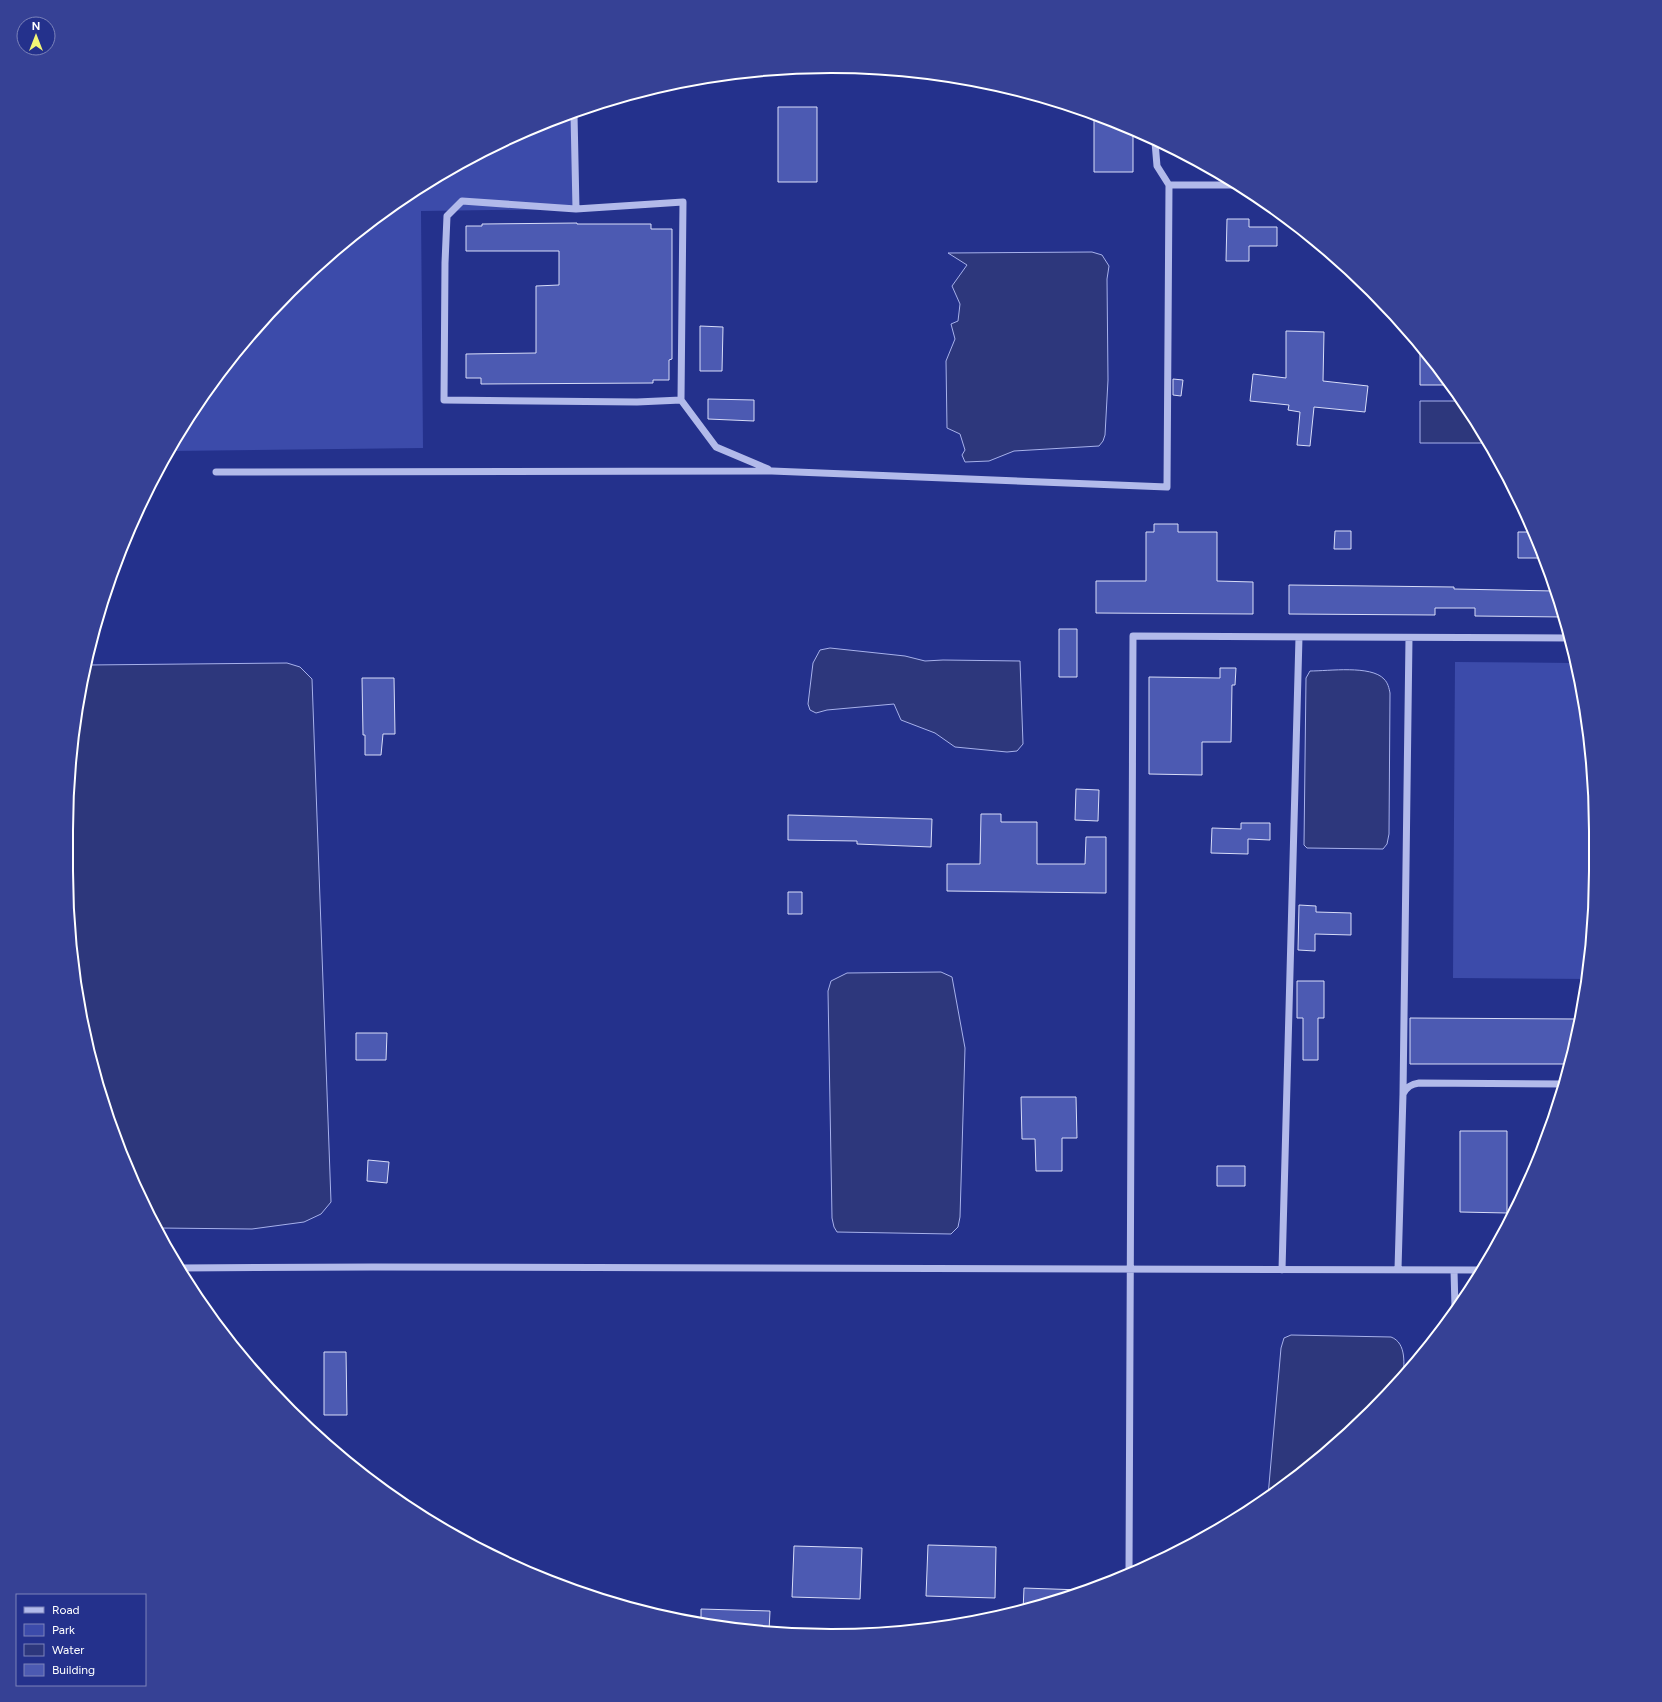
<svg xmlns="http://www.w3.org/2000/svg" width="1662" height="1702" font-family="Figtree,sans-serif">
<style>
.green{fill:#3c4baa}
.water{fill:#2d377c;stroke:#a7b1eb}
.building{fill:#4c5ab2;stroke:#d7dcf8}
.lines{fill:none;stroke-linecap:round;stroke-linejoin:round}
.minor{stroke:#b2baea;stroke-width:7}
.rim{fill:none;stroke:#fff;stroke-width:2}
</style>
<rect width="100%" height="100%" fill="#24318c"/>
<!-- green -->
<path class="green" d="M576,114V209L421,211L423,448L168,451L256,326L365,224L493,145Z
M1455,662L1575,663L1594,781L1589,971L1588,979L1453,978Z"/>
<!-- water -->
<path class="water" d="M1092,252L1102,255L1109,266L1107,279L1108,380L1105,435L1103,441L1099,446L1014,451L989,461L965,462L962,455L965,450L960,434L947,428L946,361L955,339L951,324L958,321L960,304L952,286L967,265L948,253Z
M1420,401H1460L1486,443H1420Z
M830,648L905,656L925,661L943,660L1020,661L1023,744L1017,751L1007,752L955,747L935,733L901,720L894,704L827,710L816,713L810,710L808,704L813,663L820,650Z
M287,663L300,667L312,679L331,1202L321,1214L304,1222L252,1229L159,1228L124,1164L81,1020L66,871L73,731L88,665Z
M1310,671C1329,671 1371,665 1384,679C1388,683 1389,688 1390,693L1389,834L1387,844L1383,849L1307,848L1304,845L1306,678Z
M941,972L952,977L965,1048L960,1217L958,1227L951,1234L837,1232L834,1227L832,1218L828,991L831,981L847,973Z
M1291,1335L1391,1337C1407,1343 1404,1365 1403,1379L1297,1478L1268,1496L1281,1348L1284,1338Z"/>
<!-- building -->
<path class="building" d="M778,107H817V182H778Z
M1094,114L1133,132V172H1094Z
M1227,219H1249V227H1277V246H1249V261H1226Z
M577,223V224H651V229H672V359L669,360V380H653V383L481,384V378H466V354L536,353V286L559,285V251H466V226H482V224Z
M700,326L723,327L722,371H700Z
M1286,331L1324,332L1323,381L1368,386L1365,412L1314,407L1310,446L1297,445L1300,412L1288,410L1289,405L1250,401L1253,374L1286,378Z
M1420,346L1438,365L1450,385H1420Z
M1173,379L1183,380L1181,396L1173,395Z
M708,399L754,400V421L708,419Z
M1154,524H1178V532H1217V581L1253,582V614L1096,613V581H1146V532H1154Z
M1335,531H1351V549H1334Z
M1518,532H1532L1542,558H1518Z
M1289,585L1454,587V589L1554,591L1564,617L1475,616V608H1435V615L1289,614Z
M1059,629H1077V677H1059Z
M1220,668H1236L1235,685H1232L1231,742H1202V775L1149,774V677L1220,678Z
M362,678H394L395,734H383L381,755H365V735H363Z
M1076,789L1099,790L1098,821L1075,820Z
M981,814H1001V822H1037V864H1085L1086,837H1106V893L947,891V864H980Z
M788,815L932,819L931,847L857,844V841L788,840Z
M1241,823H1270V840L1248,839V854L1211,853L1212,828L1241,829Z
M788,892H802V914H788Z
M1299,905L1316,906V912L1351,913V935L1315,934V951L1298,950Z
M1297,981H1324V1018H1318V1060H1303V1018H1297Z
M1410,1018L1578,1019L1568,1064H1410Z
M356,1033H387L386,1060H356Z
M1021,1097H1076L1077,1138H1062V1171H1036L1035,1139H1022Z
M1460,1131H1507V1213L1460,1212Z
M368,1160L389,1162L387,1183L367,1181Z
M1217,1166H1245V1186H1217Z
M324,1352H346L347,1415H324Z
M928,1545L996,1547L995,1598L926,1596Z
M794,1546L862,1548L860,1599L792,1597Z
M1024,1588L1081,1590L1023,1611Z
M701,1609L770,1611L769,1631L731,1629L701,1623Z"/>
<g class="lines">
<!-- minor -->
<path class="minor" d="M574,114L576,209L462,201L447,216L445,263L444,400L637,402L681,400L716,447L768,469
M1155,142L1157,166L1169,185H1236
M576,209L683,202L681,400
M216,472L772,471L1167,487L1169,185
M1403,1094L1409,638
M180,1268L373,1267L1481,1270
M1398,1269L1403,1094C1407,1087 1411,1084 1419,1083L1563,1084
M1282,1270L1299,637
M1454,1270L1455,1308
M1129,1572L1133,636L1571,638"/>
</g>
<!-- crop -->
<path d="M0 0H1662V1702H0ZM831 73H831A758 758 0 0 1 1589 831V871A758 758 0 0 1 831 1629H831A758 758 0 0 1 73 871V831A758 758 0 0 1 831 73Z" fill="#364195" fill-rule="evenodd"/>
<path class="rim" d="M831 73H831A758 758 0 0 1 1589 831V871A758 758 0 0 1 831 1629H831A758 758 0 0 1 73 871V831A758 758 0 0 1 831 73Z"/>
<!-- legend -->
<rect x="16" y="1594" width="130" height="92" fill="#24318c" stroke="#7c83ba"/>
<rect x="24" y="1607" width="20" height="6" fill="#b2baea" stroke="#7c83ba"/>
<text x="52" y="1614" font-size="12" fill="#ffffff">Road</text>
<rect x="24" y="1624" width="20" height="12" fill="#3c4baa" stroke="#7c83ba"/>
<text x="52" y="1634" font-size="12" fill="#ffffff">Park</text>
<rect x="24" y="1644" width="20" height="12" fill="#2d377c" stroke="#7c83ba"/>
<text x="52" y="1654" font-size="12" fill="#ffffff">Water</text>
<rect x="24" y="1664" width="20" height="12" fill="#4c5ab2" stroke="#7c83ba"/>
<text x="52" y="1674" font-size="12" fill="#ffffff">Building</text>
<!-- north arrow -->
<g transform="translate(36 36)"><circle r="19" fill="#24318c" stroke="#7c83ba"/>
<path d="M0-3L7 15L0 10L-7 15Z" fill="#f2f576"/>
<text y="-6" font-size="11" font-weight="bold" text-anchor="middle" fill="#ffffff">N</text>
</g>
</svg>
